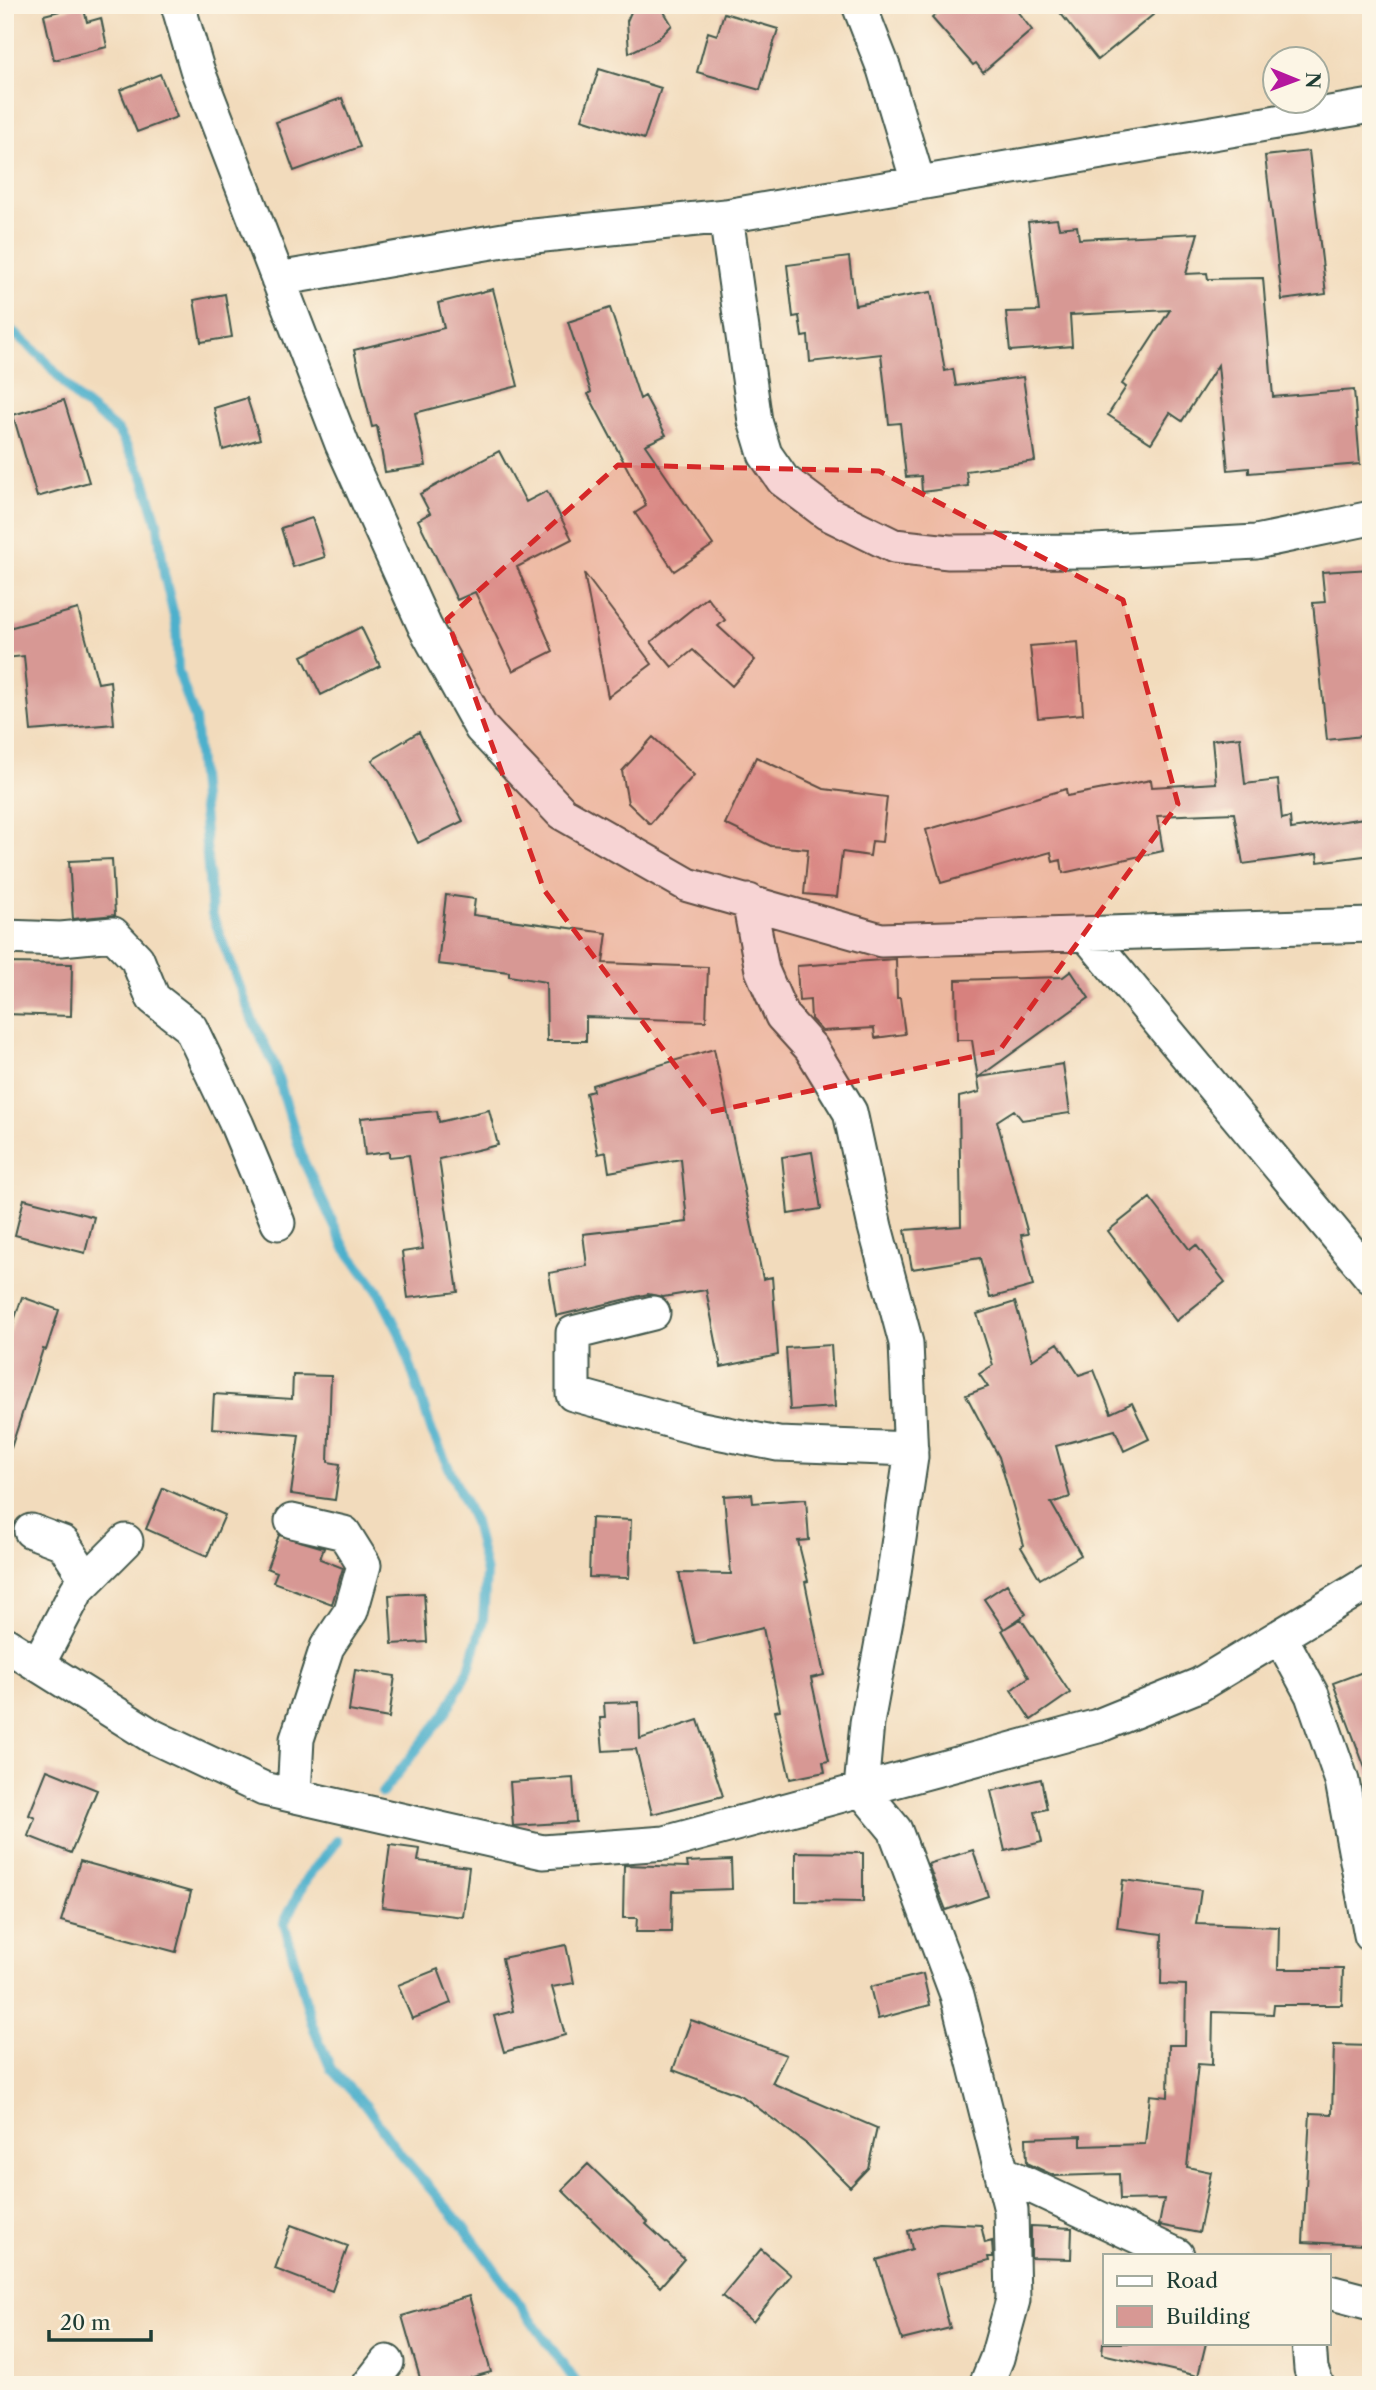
<svg xmlns="http://www.w3.org/2000/svg" width="1376" height="2390" font-family="'Libre Caslon Text',serif">
<style>
.lines{fill:none;stroke-linecap:round;stroke-linejoin:round}
.stream{stroke:#4db0cc;stroke-width:10}
.building{fill:#d79894}
.minor-casing{stroke:#3f5548;stroke-width:37}
.minor{stroke:#fff;stroke-width:33}
.marked{fill:#d62828;fill-opacity:0.2;stroke:#d62828;stroke-width:5;stroke-dasharray:14 9;stroke-linejoin:round}
</style>
<rect width="100%" height="100%" fill="#fcf5e5"/>
<filter id="ink" filterUnits="userSpaceOnUse"><feTurbulence type="fractalNoise" baseFrequency=".0143" numOctaves="2"/><feDisplacementMap in="SourceGraphic" scale="14" xChannelSelector="R" yChannelSelector="G"/><feConvolveMatrix kernelMatrix="1 2 1 2 8 2 1 2 1" color-interpolation-filters="sRGB"/></filter>
<filter id="wash" filterUnits="userSpaceOnUse"><feTurbulence type="fractalNoise" baseFrequency=".00686" numOctaves="4" result="noise"/><feDisplacementMap in="SourceGraphic" scale="28" xChannelSelector="R" yChannelSelector="G"/><feGaussianBlur stdDeviation="1.57" result="paint"/><feColorMatrix in="noise" values="0 0 0 0 0 0 0 0 0 0 0 0 0 0 0 0 0 1.4 0 .05"/><feComposite in="paint" operator="in"/></filter>
<g filter="url(#wash)">
<rect width="100%" height="100%" fill="#f2dbbc"/>
<g class="lines">
<!-- stream -->
<path class="stream" d="M5,325L42,357L77,398L118,431L143,476L158,526L164,574L176,624L178,671L195,719L212,914L252,1019L274,1064L303,1160L345,1248L378,1291L400,1334L432,1432L474,1522L486,1573L483,1620L469,1669L445,1714L382,1793
M337,1841L306,1879L284,1923L312,2024L331,2069L367,2107L397,2150L467,2231L578,2385"/>
</g>
<g id="blocks">
<!-- building -->
<path class="building" d="M83,5L87,22L101,18L107,47L54,60L44,15Z
M634,5H660L672,25L658,39L629,53L627,21Z
M947,5H1012L1032,30L983,72L976,63L973,65L932,18Z
M1054,5H1165L1098,60Z
M724,13L778,29L760,90L697,72L708,32L717,35Z
M599,69L661,88L644,139L582,119Z
M160,74L177,117L137,132L120,90Z
M342,98L360,147L294,171L276,122Z
M1309,151L1326,294L1282,300L1265,156Z
M1057,219L1059,228L1077,226L1079,239L1198,233L1186,274L1207,273L1208,279L1263,278L1273,397L1354,390L1360,464L1249,473V468L1228,470L1218,365L1182,421L1170,413L1151,443L1108,415L1126,387L1122,384L1170,310L1070,315L1072,346L1010,351L1006,312L1039,311L1028,222Z
M849,257L855,305L931,292L945,371L953,369L956,386L1023,377L1035,461L966,471L968,486L922,492L921,476L906,477L900,423L889,424L881,354L810,362L808,336L802,337L799,316L793,317L787,265Z
M493,289L518,386L415,413L426,466L385,472L377,426L372,427L354,350L444,328L438,303Z
M225,294L232,337L201,342L194,300Z
M610,308L640,399L645,396L666,435L645,445L713,545L674,571L635,513L646,506L644,500L588,394L591,392L568,322Z
M247,398L260,439L223,450L214,408Z
M64,400L89,482L37,497L13,415Z
M499,451L526,502L547,491L572,539L517,567L553,651L513,671L475,592L457,600L418,520L430,513L420,494Z
M312,518L325,557L293,567L281,528Z
M1371,569V735L1327,740L1313,603L1325,602L1322,572Z
M584,573L652,664L608,697Z
M707,597L725,620L718,626L755,660L732,686L693,650L672,667L651,642Z
M78,609L98,683L110,681L114,724L31,731L24,656L5,658V629Z
M361,627L380,666L321,695L302,656Z
M1078,642L1083,714L1038,718L1030,646Z
M419,732L463,821L418,843L388,781L372,760Z
M653,737L694,775L650,824L628,803L622,771Z
M1240,737L1245,784L1278,780L1282,819L1290,817L1291,829L1371,817V855L1318,862L1317,854L1243,864L1234,813L1157,816L1163,851L1063,873L1061,860L1053,862L1051,852L941,883L926,830L1066,789L1067,796L1151,780L1152,787L1216,783L1212,740Z
M756,757L824,789L887,797L882,842L872,841L870,856L842,852L837,897L804,894L808,849L771,846L725,824Z
M112,859L115,915L73,919L69,861Z
M446,895L475,899L473,915L607,933L603,963L708,967L706,1021L586,1017V1041H547L546,982L509,976V972L438,964Z
M896,959L897,998H900L905,1034L875,1038L874,1028L822,1031L811,1019L810,1000L799,1001L797,966Z
M5,963L72,964L71,1016L5,1014Z
M1071,971L1089,998L979,1077L1063,1064L1070,1113L1022,1120L1014,1110L997,1121L1028,1234L1021,1235L1033,1286L990,1298L980,1258L912,1269L905,1230L961,1226L959,1097L980,1092L972,1040H957L956,980L1063,977Z
M714,1049L763,1279L772,1277L778,1355L721,1367L706,1290L663,1297L648,1294L556,1316L549,1273L587,1266L583,1234L687,1222L681,1159L609,1172L606,1152L598,1154L586,1093L593,1091L592,1085Z
M489,1110L498,1145L439,1159L458,1292L408,1298L402,1252L423,1249L409,1155L389,1157V1152L365,1155L361,1118L437,1111L439,1122Z
M812,1152L821,1209L788,1214L782,1157Z
M1150,1198L1190,1250L1196,1245L1225,1282L1176,1321L1108,1231Z
M24,1199L94,1217L85,1253L15,1235Z
M22,1297L59,1310L46,1350L43,1349L11,1448H5V1348Z
M1015,1302L1032,1360L1058,1343L1079,1375L1094,1370L1111,1413L1132,1403L1149,1439L1124,1451L1115,1430L1056,1446L1070,1497L1051,1503L1081,1555L1040,1579L1021,1547L1024,1545L999,1457L966,1395L988,1387L979,1374L993,1365L977,1314Z
M831,1345L835,1407L790,1410L786,1348Z
M293,1375L331,1376L328,1462L340,1464L335,1500L291,1494L299,1435L212,1428L214,1394L292,1399Z
M163,1488L225,1515L207,1556L146,1529Z
M752,1494L753,1503L806,1499L809,1540L798,1541L808,1581L805,1582L824,1675L811,1678L829,1761L823,1762L825,1772L790,1779L775,1711L780,1710L763,1628L695,1644L679,1573L731,1574L724,1496Z
M591,1518L631,1520L629,1578L589,1577Z
M279,1535L324,1548L320,1559L343,1568L332,1604L273,1582L277,1572L267,1568Z
M1007,1584L1026,1614L1004,1629L984,1599Z
M424,1593L427,1642L392,1644L389,1595Z
M1021,1619L1070,1693L1031,1720L1011,1690L1029,1677L1002,1630Z
M1371,1669V1775L1368,1776L1333,1683Z
M355,1670L395,1676L389,1718L349,1711Z
M639,1702L640,1739L698,1720L723,1796L652,1814L636,1749L603,1751L600,1718H605L604,1703Z
M47,1770L97,1790L71,1853L28,1836L35,1818L29,1815Z
M573,1778L576,1822L513,1826L510,1782Z
M1041,1779L1047,1809L1035,1812L1042,1842L1005,1851L991,1791Z
M390,1845L420,1849L418,1861L469,1867L463,1917L382,1907Z
M973,1850L988,1896L946,1910L928,1864Z
M796,1852L863,1853V1902L796,1901Z
M731,1860L732,1889L672,1891L671,1932H636L637,1918H623L624,1865L688,1867L687,1862Z
M80,1861L191,1892L176,1952L61,1921Z
M1123,1880L1201,1890L1196,1924L1279,1927L1278,1969H1343L1342,2005H1274L1273,2014L1213,2012L1212,2065L1198,2064L1187,2167L1211,2172L1199,2233L1159,2225L1164,2199L1120,2200L1119,2174L1055,2176L1027,2163L1026,2138L1081,2136V2146L1145,2144L1150,2095L1168,2097L1169,2045H1185L1186,1985L1161,1984L1162,1934L1117,1928Z
M566,1945L574,1983L552,1987L565,2035L504,2052L494,2016L513,2011L502,1958Z
M438,1969L451,2003L412,2019L398,1985Z
M923,1974L930,2005L878,2019L870,1987Z
M691,2020L786,2055L772,2083L877,2128L868,2168L850,2187L808,2145L742,2096L673,2070Z
M1334,2045L1371,2046V2121L1364,2245L1303,2242L1310,2113L1332,2114Z
M588,2164L648,2222L646,2224L684,2259L660,2287L562,2190Z
M939,2223L981,2225L985,2243L992,2241L993,2257H988L989,2261L936,2274L950,2328L902,2340L877,2260L912,2249L908,2231Z
M291,2225L348,2246L332,2291L275,2269Z
M1031,2226L1072,2228L1071,2259L1031,2258Z
M761,2249L791,2275L753,2322L722,2296Z
M469,2296L491,2372L459,2381L461,2385H422L402,2316Z
M1103,2343H1206L1198,2376L1102,2354Z"/>
</g>
</g>
<g filter="url(#ink)">
<use href="#blocks" fill-opacity="0" stroke="#3f5548" stroke-width="2"/>
<g class="lines">
<defs>
<path id="minor" d="M178,5L197,69L342,444L425,627L481,728L562,813L688,885L881,940L1371,925
M859,5L884,69L918,182
M726,216L755,421L765,454L783,480L827,513L894,546L949,552L1095,551L1256,542L1371,518
M278,279L515,238L726,216L1371,106
M749,901L762,970L782,1016L811,1048L850,1112L875,1227L906,1343L911,1457L891,1593L867,1723L861,1789L895,1830L957,1995L1011,2210L1013,2300L997,2358L986,2385
M1087,935L1371,1277
M5,937L61,939L113,934L137,959L153,998L190,1027L237,1125L278,1223
M653,1313L573,1333V1394L697,1428L778,1444L911,1449
M292,1521L344,1533L364,1565L351,1611L327,1647L297,1739L294,1795
M31,1531L63,1543L87,1580
M1285,1634L1286,1647L1312,1695L1342,1781L1371,1935
M5,1644L152,1736L264,1789L543,1852L665,1843L1098,1726L1199,1685L1371,1581
M38,1664L77,1590L126,1541
M1003,2173L1177,2255
M1329,2292L1371,2303
M1309,2343L1311,2369L1317,2385
M369,2385L387,2362"/>
</defs>
<!-- minor casing -->
<use href="#minor" class="minor-casing"/>
<!-- minor -->
<use href="#minor" class="minor"/>
</g>
</g>
<!-- marked area -->
<path class="marked" d="M618,465L879,471L1123,600L1178,804L999,1051L710,1112L544,890L447,619Z"/>
<!-- margin -->
<rect width="1376" height="2390" fill="none" stroke="#fcf5e5" stroke-width="28"/>
<!-- legend -->
<rect x="1103" y="2254" width="228" height="91" fill="#fcf5e5" stroke="#a4ab9e" stroke-width="2"/>
<rect x="1117" y="2276" width="35" height="10" fill="#ffffff" stroke="#a4ab9e" stroke-width="2"/>
<text x="1166" y="2288" font-size="21" fill="#1f3d34">Road</text>
<rect x="1117" y="2306" width="35" height="21" fill="#d79894" stroke="#a4ab9e" stroke-width="2"/>
<text x="1166" y="2324" font-size="21" fill="#1f3d34">Building</text>
<!-- north arrow -->
<g transform="translate(1296 80) rotate(91)"><circle r="33" fill="#fcf5e5" stroke="#a4ab9e" stroke-width="2"/>
<path d="M0-5L12 26L0 18L-12 26Z" fill="#b5179e"/>
<text y="-10" font-size="19" font-weight="bold" text-anchor="middle" fill="#1f3d34">N</text>
</g>
<!-- scale -->
<path d="M49 2330v10h102v-10" fill="none" stroke="#1f3d34" stroke-width="3.5"/>
<text x="60" y="2330" font-size="21" fill="#1f3d34" stroke="#fcf5e5" stroke-width="5" paint-order="stroke">20 m</text>
</svg>
